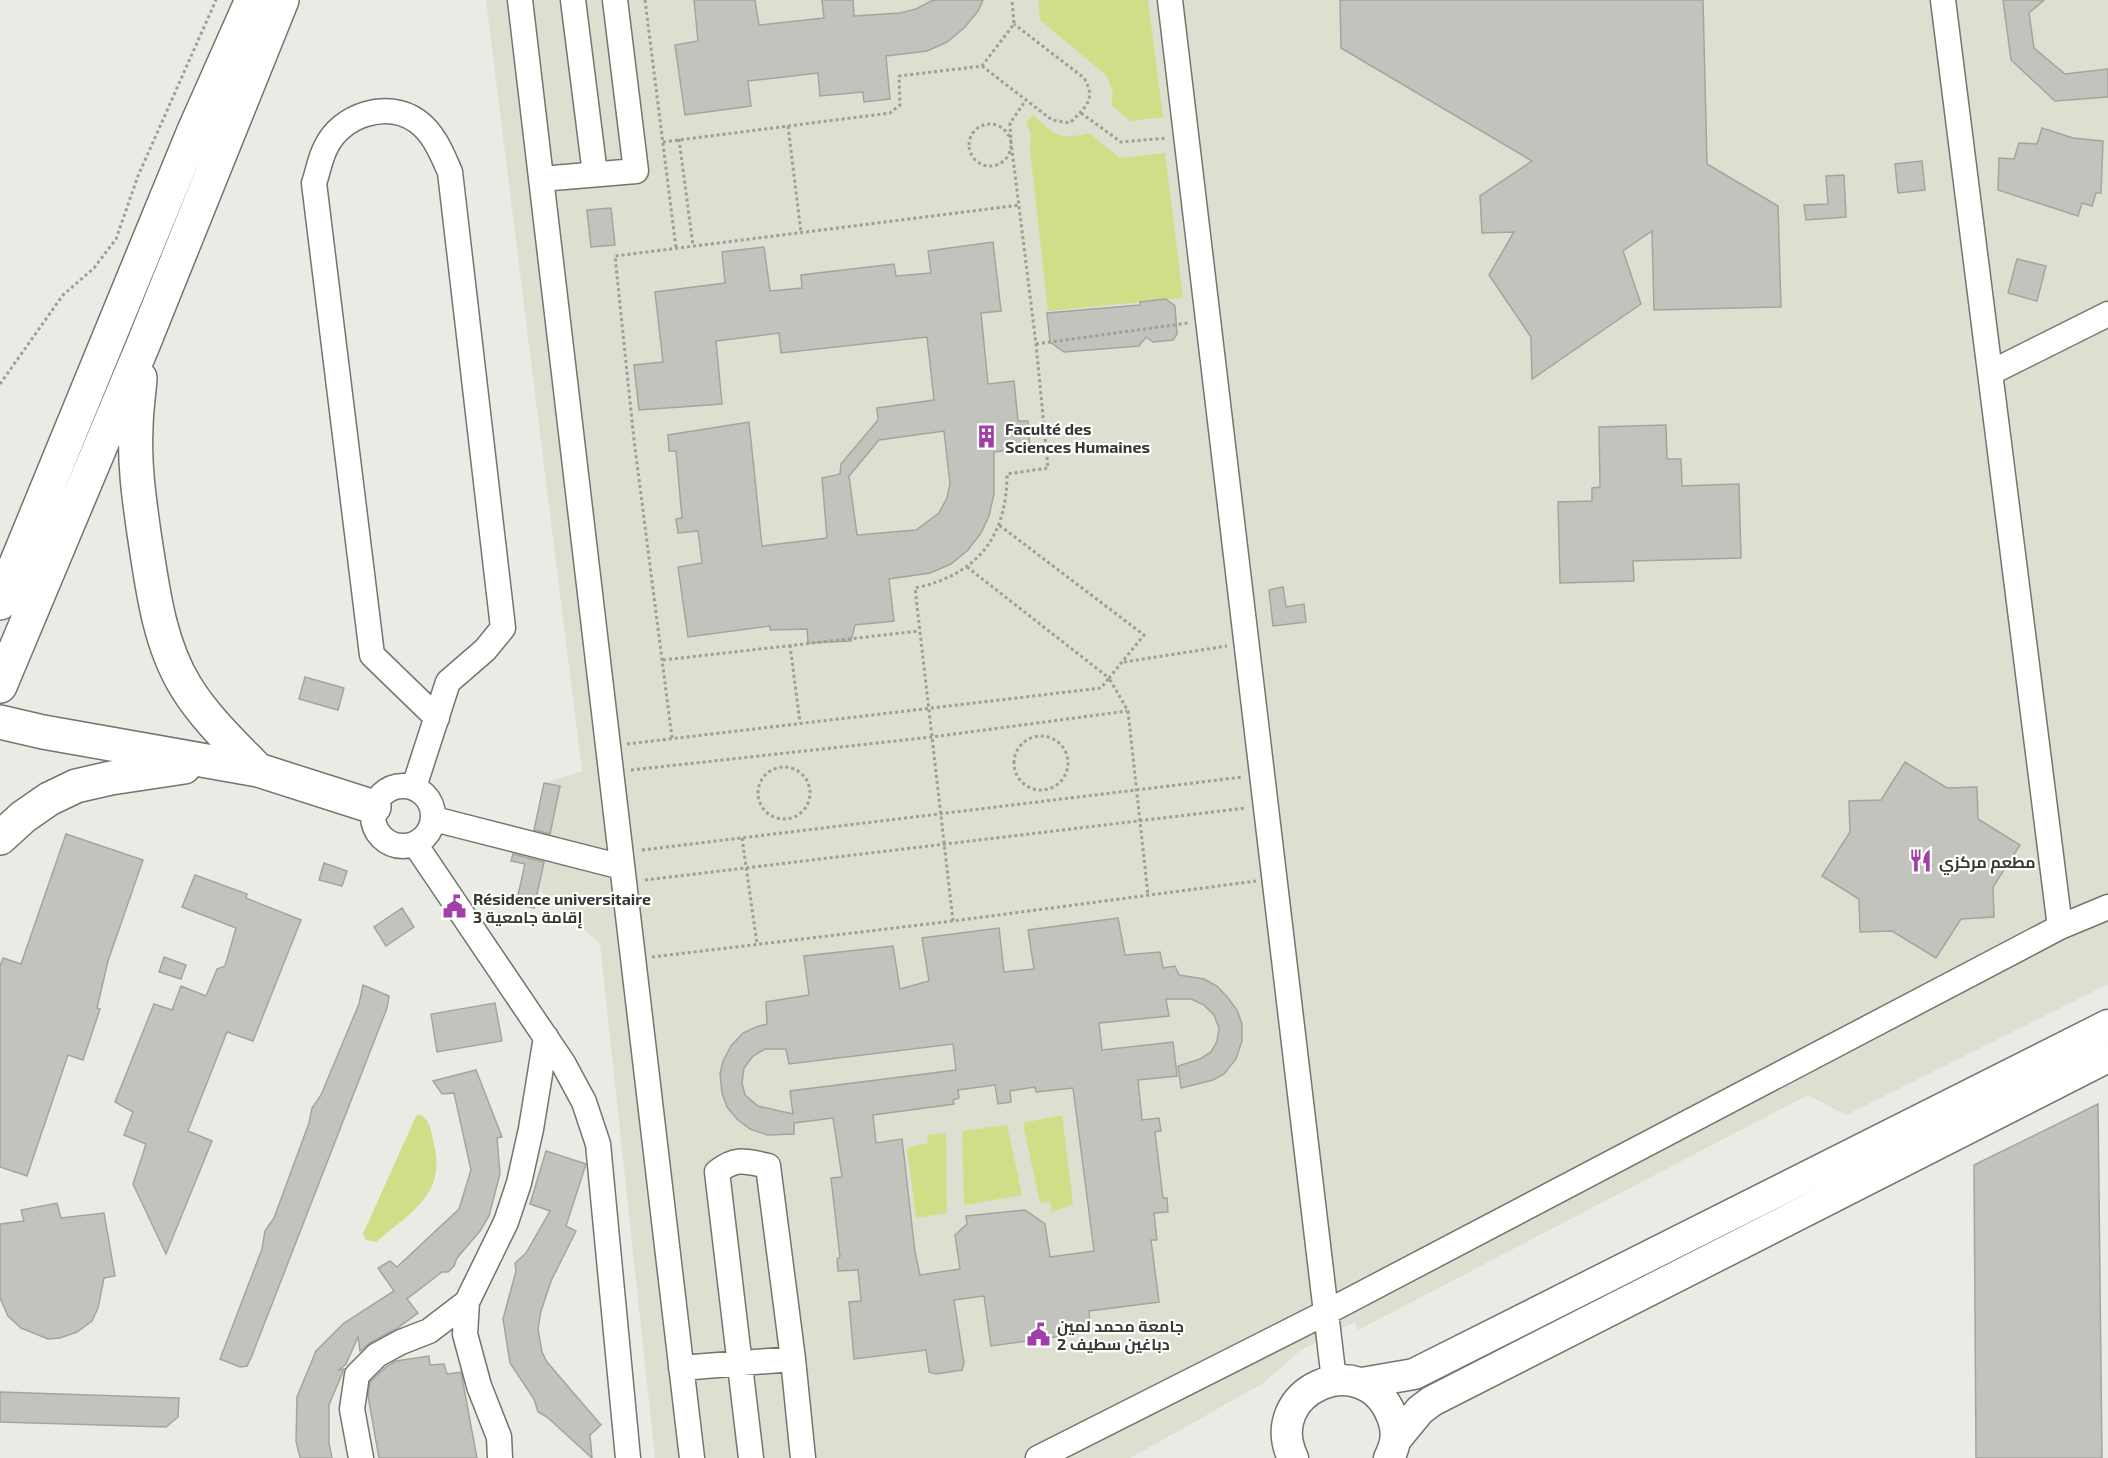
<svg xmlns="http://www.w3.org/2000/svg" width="2108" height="1458" font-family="'Exo 2',Cairo,sans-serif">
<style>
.built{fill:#dddfd1}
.green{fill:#d2dd88}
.building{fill:#c2c3bc;stroke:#a4a59e;stroke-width:1.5;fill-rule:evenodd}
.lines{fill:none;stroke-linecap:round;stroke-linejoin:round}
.minor-casing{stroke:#73756e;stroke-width:27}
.major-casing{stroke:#73756e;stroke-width:33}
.highway-casing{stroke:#73756e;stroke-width:36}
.path{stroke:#9d9f99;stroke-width:3;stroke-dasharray:3 3;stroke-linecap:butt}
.minor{stroke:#fff;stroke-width:24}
.major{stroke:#fff;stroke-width:30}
.highway{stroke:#fff;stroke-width:33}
.labels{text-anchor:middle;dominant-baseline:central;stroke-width:4.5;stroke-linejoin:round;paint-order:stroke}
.poi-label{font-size:16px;font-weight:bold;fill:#373835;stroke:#fffffe;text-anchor:start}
</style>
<rect width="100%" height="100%" fill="#e9ebe4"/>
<!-- built -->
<path class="built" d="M486,0H2108V984L1846,1115L1808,1095L1358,1330L1355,1322L1301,1350L1262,1384L1130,1458H655L600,944L525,876L545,783L582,771Z"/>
<!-- green -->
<path class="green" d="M1038,0H1148L1163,117L1131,121L1111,105L1113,93L1107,76L1040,20Z
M1033,115C1055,134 1058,141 1089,133L1120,158L1165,153L1183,298L1048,311L1030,149L1031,135L1026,122Z
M421,1115C430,1121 431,1130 433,1140C448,1194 412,1211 376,1242L366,1240L363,1234L416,1116Z
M1062,1115L1073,1204L1052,1212L1050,1201L1040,1203L1023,1123Z
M1007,1125L1022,1195L964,1205L962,1131Z
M946,1133L947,1213L916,1218L907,1148L928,1143L927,1135Z"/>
<!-- building -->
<path class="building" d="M694,0H755L759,25L824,18L822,0H853L854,16L900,13L916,9L933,0H983L978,11L964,28L947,42L927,51L886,56L890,99L864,102L863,92L820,96L818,73L748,81L751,106L685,115L675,45L698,41Z
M1340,0H1703L1707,164L1778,206L1781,307L1654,310L1652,231L1623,251L1641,304L1532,379L1531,337L1489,275L1514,232L1482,233L1480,196L1532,161L1341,48Z
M2003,0H2044L2029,13L2034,48L2065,74L2108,69V97L2055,101L2011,60Z
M2042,128L2073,138L2103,141L2101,193H2096L2092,206L2082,203L2078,216L1998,190L1999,158L2014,159L2019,143L2037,144Z
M1922,161L1925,190L1898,193L1895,164Z
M1844,175L1846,217L1806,220L1804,205L1828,204L1826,176Z
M611,208L615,245L591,247L587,210Z
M993,242L1001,311L981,313L988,384L1014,381L1018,421H1028L1030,448L994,452V494L989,516L981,533L968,550L951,564L930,573L889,579L894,621L855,625L851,641L808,643L807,629L770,630V626L688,637L678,567L702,563L698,531L678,533L676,519L682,518L676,451H669L668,435L749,422L762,546L827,538L822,478L840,474L841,464L878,420L877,408L934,400L927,337L781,353L779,333L716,341L722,404L639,410L634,365L663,362L655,292L725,283L722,252L764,247L770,291L802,288L801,275L894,264L896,276L931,273L928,251ZM944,431L950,484L947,498L939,513L916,530L857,535L849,476L879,440Z
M2017,259L2046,266L2037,301L2008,293Z
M1166,299L1175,306L1177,334L1173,340L1153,342L1146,337L1139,346L1064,352L1050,342L1047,313L1140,305V302Z
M1666,425L1667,459H1681L1682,486L1739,484L1741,558L1633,561L1634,581L1560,583L1558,502L1592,501V488L1600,487L1599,427Z
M1283,587L1286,607L1304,604L1306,622L1273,626L1269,590Z
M305,677L344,688L338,710L299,699Z
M1905,762L1947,788L1977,787L1978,819L2020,845L1993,887L1994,917L1961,919L1936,958L1892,931L1860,932L1859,899L1822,876L1850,832L1849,801L1881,800Z
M544,783L560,786L550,834L534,830Z
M66,834L143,860L108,961L97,1008L100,1009L83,1060L68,1055L27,1176L0,1167V966L3,958L21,964Z
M513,854L544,862L534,908L516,904L525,864L511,861Z
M324,863L347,871L342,886L319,880Z
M195,875L247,894L246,898L301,920L253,1041L227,1032L188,1131L212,1141L166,1254L133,1184L146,1144L124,1135L133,1112L115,1102L154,1004L172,1010L181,986L206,996L217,969L225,966L236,928L182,907Z
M402,908L414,927L386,946L374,927Z
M1118,918L1125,955L1160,952L1163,968L1175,966L1179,975L1204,979L1217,986L1228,998L1237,1010L1242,1024V1041L1236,1059L1224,1074L1213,1080L1181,1088L1178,1066L1200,1059L1211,1052L1217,1041L1219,1028L1214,1015L1204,1005L1191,999H1166L1169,1016L1099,1023L1102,1050L1173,1042L1177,1076L1138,1080L1142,1120L1159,1118L1161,1131L1155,1132L1163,1198H1167L1168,1212L1154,1213L1157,1240H1151L1159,1302L1089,1311L1091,1332L991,1346L984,1296L954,1300L964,1363L962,1370L936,1374L929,1372L926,1350L854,1359L849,1302L861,1301L858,1270L838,1271L837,1259L840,1257L831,1178L842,1177L833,1118L794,1123V1134L768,1135L750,1129L738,1120L727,1107L722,1093L720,1074L723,1061L731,1046L743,1033L756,1027L767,1024L766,1002L809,995L804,956L893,946L900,989L929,981L922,938L999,928L1004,972L1034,969L1028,930ZM953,1044L956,1070L790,1091L793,1114L758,1106L745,1095L742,1083L744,1068L753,1056L765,1049H786L789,1064ZM995,1085L998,1104L1011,1102L1010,1091L1035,1087L1036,1092L1073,1088L1094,1251L1050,1257L1045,1224L1025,1210L966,1216L967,1224L955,1235L960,1269L920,1275L915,1252L902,1139L876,1143L873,1115L954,1104L953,1100L959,1098L958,1090Z
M164,957L186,965L181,979L159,972Z
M363,985L389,996L387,1008L251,1358L247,1366L240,1367L220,1359L262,1249L265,1231L274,1218L309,1123L312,1108L321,1095L359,1004Z
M495,1003L502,1041L437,1052L431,1014Z
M476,1070L502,1137L497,1138L500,1174L489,1216L480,1231L457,1258L454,1266L448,1272H442L407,1299L418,1313L396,1329L370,1343L360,1351L358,1337L346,1364L339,1370L344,1369L329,1405V1443L332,1458H300L296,1441L297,1397L316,1351L344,1323L394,1291L378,1268L390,1261L397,1267L459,1209L471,1170L454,1093L442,1094L433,1081Z
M2098,1104L2102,1458H1976L1974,1165Z
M546,1151L586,1164L566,1226L576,1231L551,1281L541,1311L538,1329L542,1352L547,1362L601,1425L590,1435L592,1458L547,1417L538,1412L534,1399L510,1363L503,1319L516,1271L515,1263L526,1253L550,1211L530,1204Z
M57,1203L61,1218L104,1213L115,1276L104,1278L98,1308L92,1321L77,1332L60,1338L48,1339L21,1328L8,1316L0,1298V1224L24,1221L21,1210Z
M429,1356L430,1365L444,1364L447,1374L461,1372L477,1458H379L368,1396L370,1382L386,1367L396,1361Z
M0,1392L179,1398L178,1417L166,1427L0,1422Z"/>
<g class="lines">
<defs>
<path id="minor" d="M520,0L692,1458
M573,0L595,174
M1170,0L1334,1380
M1943,0L2060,927
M541,179L636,171L615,0
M1990,373L2108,314
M373 816a30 30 0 1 1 60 0a30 30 0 1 1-60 0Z
M414,787L448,682L485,650L503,628L450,172C442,154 434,133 417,121C387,100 341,115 326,147C320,158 318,172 314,183L372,655L437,718
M434,819L622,867
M415,844L563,1063L584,1102L598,1144L628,1458
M681,1368L793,1359
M361,1458L352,1409L357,1375L377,1355L401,1342L429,1331L467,1302
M500,1458L499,1437L479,1386L465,1334L467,1302L506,1222L519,1183L531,1129L546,1037
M751,1458L717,1172C736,1157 745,1161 768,1166L793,1359L803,1458
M1038,1458L1327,1312L2060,927L2108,907"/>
<path id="major" d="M1362,1383L1414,1374L2108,1025
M1397,1438L1420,1410L1432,1401L2108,1057
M1293,1458C1261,1391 1362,1346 1391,1414C1398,1430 1397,1443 1389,1458"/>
<path id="highway" d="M140,378C139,394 136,411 136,428C134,463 139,498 144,533C152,584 158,642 186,687C205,718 233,744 258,770
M0,603L193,133L252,0
M0,686L143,345L282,0
M0,722L43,732L258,770L374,807
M0,838L23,817L49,799L76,786L111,778L184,767"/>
</defs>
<!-- minor casing -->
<use href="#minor" class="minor-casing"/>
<!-- major casing -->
<use href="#major" class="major-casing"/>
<!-- highway casing -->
<use href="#highway" class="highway-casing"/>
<!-- path -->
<path class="path" d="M645,0L676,248
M982,66L1052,120L1070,123C1085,107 1097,100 1084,78L1014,24
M1081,113L1121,142L1166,138
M969 145a21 21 0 1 1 42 0a21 21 0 1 1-42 0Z
M788,126L801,233
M679,139L693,246
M663,142L890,113L900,105L899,76L982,66L1014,24L1012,0
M1036,344L1188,323
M0,384L63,295L94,268L116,239L138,176L216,0
M967,567L1109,678L1144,635L999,525
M790,645L800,723
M663,660L919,631
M1124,662L1227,646
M1014 763a27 27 0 1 1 54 0a27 27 0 1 1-54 0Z
M672,738L634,440L615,256L1020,205
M627,744L1101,688L1109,678L1128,711L1148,895
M758 793a26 26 0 1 1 52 0a26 26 0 1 1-52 0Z
M631,770L932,737L1127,711
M742,838L757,944
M642,850L1243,777
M645,880L1246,808
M953,921L915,588C977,575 1007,537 1007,474L1048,468L1036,344L1011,142L1010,123L1026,100
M652,957L953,921L1256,881"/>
<!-- minor -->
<use href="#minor" class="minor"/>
<!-- major -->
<use href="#major" class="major"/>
<!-- highway -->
<use href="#highway" class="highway"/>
</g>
<!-- icons -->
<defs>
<symbol id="building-bare" viewBox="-9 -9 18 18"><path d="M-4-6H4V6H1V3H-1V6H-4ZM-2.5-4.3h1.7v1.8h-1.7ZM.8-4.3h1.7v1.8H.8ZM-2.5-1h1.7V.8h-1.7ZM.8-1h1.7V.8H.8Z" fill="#9f3fa7" stroke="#fffffe" stroke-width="2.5" paint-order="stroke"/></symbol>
<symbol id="restaurant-bare" viewBox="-9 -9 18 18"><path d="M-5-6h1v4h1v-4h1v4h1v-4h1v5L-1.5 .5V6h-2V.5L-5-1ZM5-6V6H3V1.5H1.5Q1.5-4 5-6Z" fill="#9f3fa7" stroke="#fffffe" stroke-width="2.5" paint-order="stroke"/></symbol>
<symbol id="civic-bare" viewBox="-9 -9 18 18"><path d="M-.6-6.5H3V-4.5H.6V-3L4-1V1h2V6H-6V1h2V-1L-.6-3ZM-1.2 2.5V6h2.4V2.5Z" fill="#9f3fa7" stroke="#fffffe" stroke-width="2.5" paint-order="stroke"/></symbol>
</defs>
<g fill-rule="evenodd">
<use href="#building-bare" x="970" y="420" width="33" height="33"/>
<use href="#restaurant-bare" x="1904" y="844" width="33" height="33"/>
<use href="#civic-bare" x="438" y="890" width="33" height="33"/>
<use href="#civic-bare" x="1022" y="1318" width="33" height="33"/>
</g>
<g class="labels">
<!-- poi labels -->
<g class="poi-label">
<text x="1005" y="428">Faculté des<tspan x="1005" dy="18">Sciences Humaines</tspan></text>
<text x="1939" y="861">مطعم مركزي</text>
<text x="473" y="898">Résidence universitaire<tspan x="473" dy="18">إقامة جامعية 3</tspan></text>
<text x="1057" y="1325">جامعة محمد لمين<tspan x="1057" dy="18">دباغين سطيف 2</tspan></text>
</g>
</g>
</svg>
